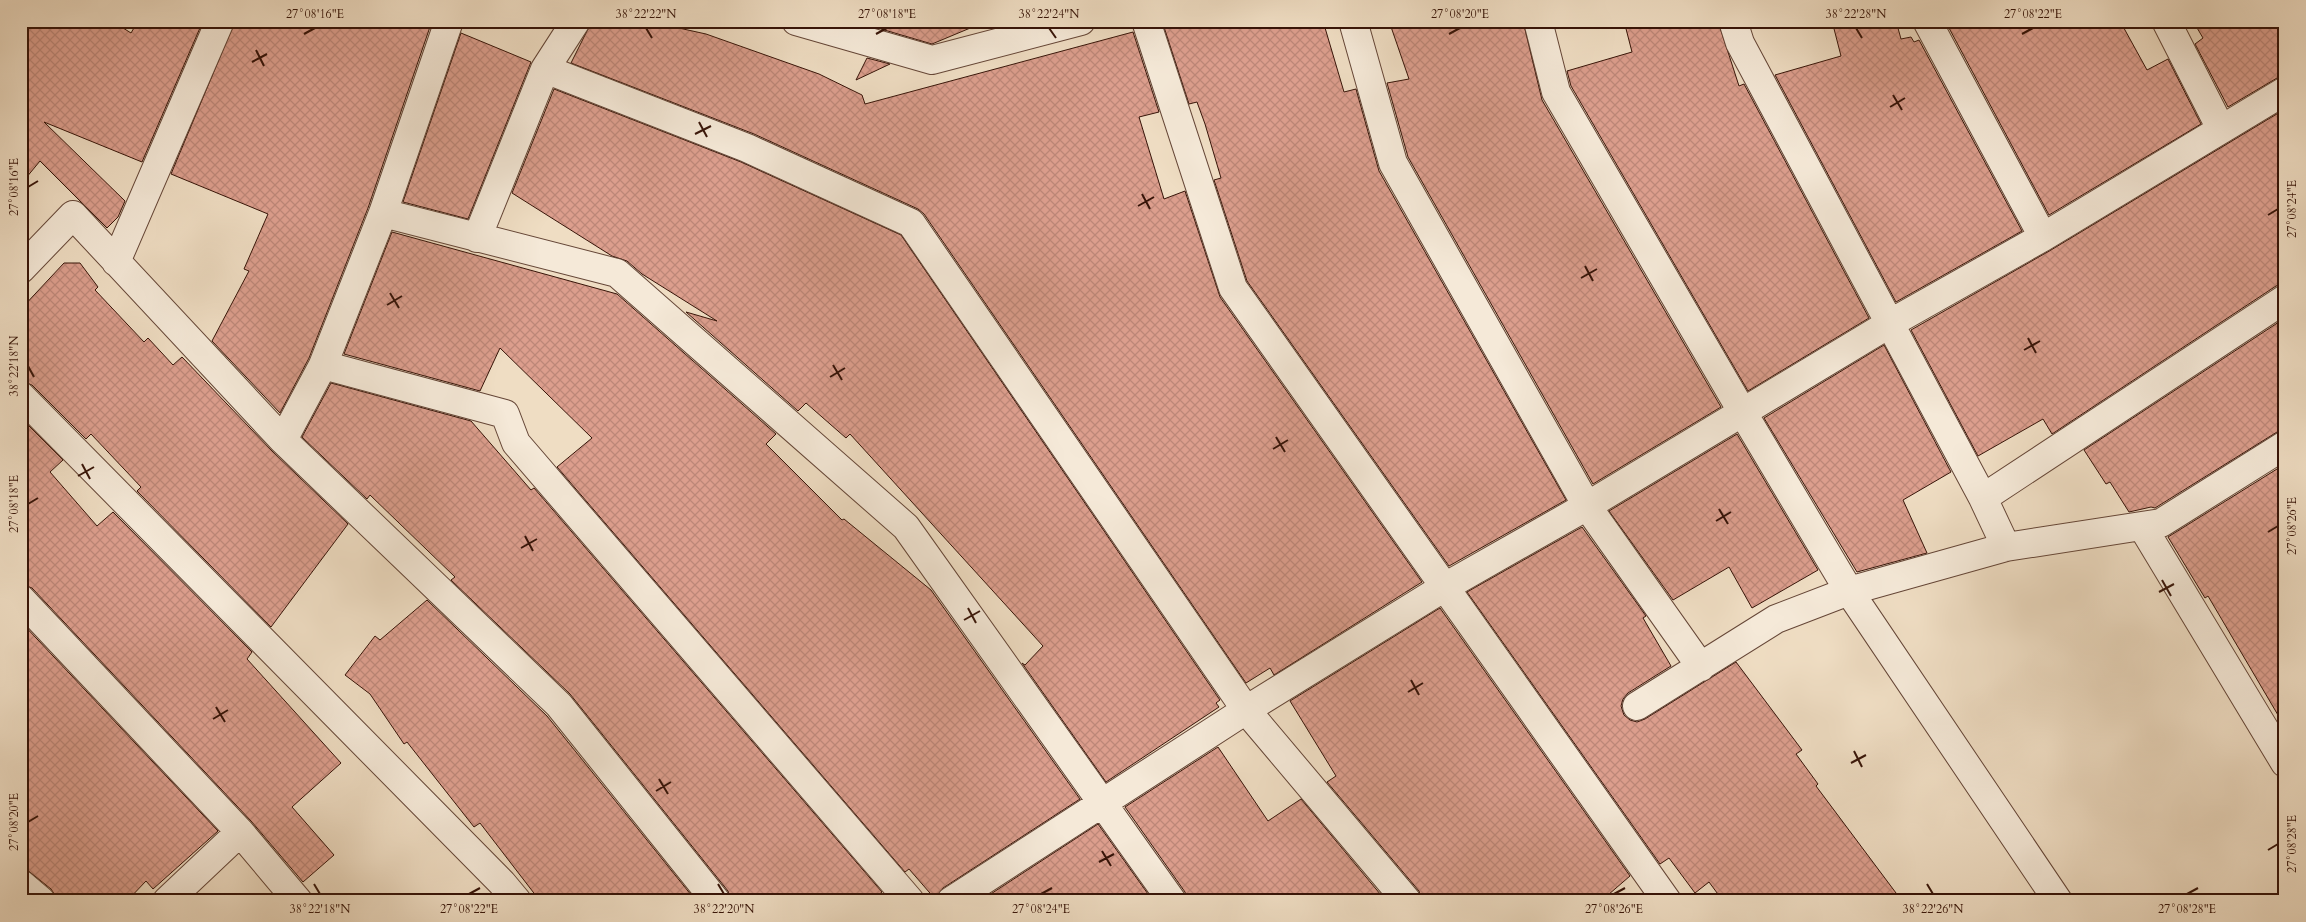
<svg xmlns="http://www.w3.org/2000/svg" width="2306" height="922" font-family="Cardo,serif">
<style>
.building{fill:url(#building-cross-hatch);stroke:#371408}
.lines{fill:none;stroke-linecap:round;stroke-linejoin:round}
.minor-casing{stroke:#654637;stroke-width:30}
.minor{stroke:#f5e9d8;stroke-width:28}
.ticks{fill:none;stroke:#371408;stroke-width:2}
.neatline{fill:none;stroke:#371408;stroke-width:2}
.ticks-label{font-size:12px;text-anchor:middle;fill:#371408}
</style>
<defs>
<pattern id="building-cross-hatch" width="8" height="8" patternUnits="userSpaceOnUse" patternTransform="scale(1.25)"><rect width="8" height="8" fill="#dc9e8d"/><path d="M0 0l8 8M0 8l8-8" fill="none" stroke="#bd8778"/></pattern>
</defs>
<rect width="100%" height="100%" fill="#efddc3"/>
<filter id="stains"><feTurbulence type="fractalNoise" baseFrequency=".004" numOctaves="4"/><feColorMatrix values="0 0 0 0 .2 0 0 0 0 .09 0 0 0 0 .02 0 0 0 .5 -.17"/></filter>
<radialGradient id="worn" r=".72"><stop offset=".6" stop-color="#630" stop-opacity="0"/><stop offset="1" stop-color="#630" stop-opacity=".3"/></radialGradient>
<!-- building -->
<path class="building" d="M21,21H112L131,33L138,21H203L142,162L44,122L125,201L118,217L107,228L40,161L21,184Z
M235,21H432L368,208L309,358L280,413L212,341L249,271L244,269L268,214L171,174Z
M592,21H647L706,34L819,74L862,95L865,104L1133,32L1159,112L1139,117L1164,199L1185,191L1220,297L1422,582L1274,675L1270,668L1246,683L924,214L918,209L754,134L571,63Z
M884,21H987L932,44L881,29Z
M1173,21H1323L1344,92L1356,89L1379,171L1566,500L1449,566L1247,281L1214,180L1221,178L1205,124L1197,102L1189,104L1163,24Z
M1389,21H1523L1542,100L1721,407L1593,484L1408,157L1387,83L1409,79Z
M1624,21H1718L1739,86L1744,84L1869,318L1748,391L1571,86L1567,71L1632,52Z
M1832,21H1896L1901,39L1911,37L1914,42L1919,40L2022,231L1896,302L1775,75L1841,56Z
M1967,21H2120L2147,70L2168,59L2201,124L2049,215L1949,28Z
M2193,21H2285V75L2277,78L2228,107L2195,44L2203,38Z
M461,33L531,62L468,219L403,202Z
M867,58L890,64L856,80Z
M554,89L741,162L901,235L1220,700L1216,703L1219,707L1106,782L1022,663L1025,665L1043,646L850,434L846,438L806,403L798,411L686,312L717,321L642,274L627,261L612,256L512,193Z
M2285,109V283L2276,286L2052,434L2043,419L1978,456L1911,330L2051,250Z
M392,232L617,294L776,434L766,444L842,520L844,519L931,590L1080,799L943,888L936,900L909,869L905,872L557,467L592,438L500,348L480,391L344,354Z
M64,263H80L98,287L95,290L144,342L148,338L173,365L182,357L272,451L348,524L271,627L137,491L141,487L91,434L86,439L32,385L21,381V309Z
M2285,318V429L2277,432L2155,508L2151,507L2129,512L2110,482L2106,484L2084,450Z
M1884,345L1951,472L1903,500L1927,553L1857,572L1764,418Z
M331,383L471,421L531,490L534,488L882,892L871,901H731L728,891L570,694L451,580L455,577L370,495L367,499L302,437Z
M21,418L63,460L50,472L97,526L113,512L252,652L247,659L341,763L292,807L334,855L303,882L251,821L32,588L21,584Z
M1737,434L1818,570L1752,608L1729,567L1673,600L1609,511Z
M2285,464V727L2208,596L2205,598L2168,537Z
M1582,527L1646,616L1643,618L1671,666L1628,693L1623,699L1621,706L1624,715L1630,720L1637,722L1645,719L1736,662L1802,750L1796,754L1818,784L1816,786L1902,901H1723L1709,882L1695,893L1669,858L1660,864L1467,592Z
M427,600L547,716L696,901H540L480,823L474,827L407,742L404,744L370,694L345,675L375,636L380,640Z
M1440,608L1630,876L1601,901H1422L1419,891L1327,782L1336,776L1290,701Z
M21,622L218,831L153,889L146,881L127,901H59L51,889L21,865Z
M1218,747L1268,821L1301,799L1386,901H1187L1185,892L1125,807Z
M1098,824L1153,901H980Z"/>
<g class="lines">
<defs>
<path id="minor" d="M796,21L932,60L1081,21
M1146,21L1233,288L1667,901
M1353,21L1393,163L1587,506L1701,667
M1538,21L1556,92L1743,413L1849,591L2058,901
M1733,21L1740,43L1983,498L2006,547
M1927,21L2043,237
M2166,21L2221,129
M545,69L747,148L911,223L1246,710L1407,901
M383,213L617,273L906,527L1172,901
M477,238L545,69L576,21
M116,262L220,21
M21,269L73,215L283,440L559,705L716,901
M323,365L505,414L516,443L910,901
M21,396L502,883L517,901
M283,440L323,365L383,213L449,21
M1983,498L2285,299
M2142,526L2285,763
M21,599L240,832L298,901
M1637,706L1776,619L1849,591L2006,547L2161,523L2285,445
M21,884L41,901
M167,901L240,832
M951,901L1246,710L1443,588L1587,506L1889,324L2043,237L2285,91"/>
</defs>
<!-- minor casing -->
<use href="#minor" class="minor-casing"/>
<!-- minor -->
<use href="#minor" class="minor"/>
</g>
<!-- ticks -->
<path class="ticks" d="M646,28L652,38M1049,28L1056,38M1856,28L1862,38M304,34L315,28M876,34L887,28M1449,34L1460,28M2022,34L2033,28M256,50L264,66M252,62L267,54M1893,95L1902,110M1890,107L1905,98M699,122L707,137M695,134L711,126M28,187L38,181M1142,194L1150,209M1138,206L1154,197M2268,215L2278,209M1585,266L1593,281M1581,278L1597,269M390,293L399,308M387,305L402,296M2028,338L2036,353M2024,350L2040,341M833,365L842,380M28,366L34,377M830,377L845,368M1276,437L1285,452M1273,449L1288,440M82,464L90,479M78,476L94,467M28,504L38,498M1719,509L1728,524M1716,521L1731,512M2268,532L2278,526M525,536L533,551M521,548L537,539M2162,580L2171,596M2159,592L2174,584M968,608L976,623M964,620L980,611M1411,680L1419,695M1408,692L1423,683M216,707L225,722M213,719L228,710M1854,751L1862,767M1851,763L1866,755M659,779L668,794M656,791L671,782M28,822L38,816M2268,850L2278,844M1102,851L1111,866M1099,862L1114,854M314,884L320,894M718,884L724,894M1927,884L1933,894M469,894L480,888M1041,894L1052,888M1614,894L1625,888M2187,894L2198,888"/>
<!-- margin -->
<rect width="2306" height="922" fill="none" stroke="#efddc3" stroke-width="55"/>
<rect x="28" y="28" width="2250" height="866" class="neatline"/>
<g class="ticks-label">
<text x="315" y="18">27°08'16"E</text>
<text x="646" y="18">38°22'22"N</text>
<text x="887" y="18">27°08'18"E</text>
<text x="1049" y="18">38°22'24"N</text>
<text x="1460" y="18">27°08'20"E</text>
<text x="1856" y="18">38°22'28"N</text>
<text x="2033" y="18">27°08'22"E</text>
<text transform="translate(14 187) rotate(-90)" y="4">27°08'16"E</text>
<text transform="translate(2292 209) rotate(-90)" y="4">27°08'24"E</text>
<text transform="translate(14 366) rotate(-90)" y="4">38°22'18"N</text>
<text transform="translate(14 504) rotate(-90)" y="4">27°08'18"E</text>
<text transform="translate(2292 526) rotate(-90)" y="4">27°08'26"E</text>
<text transform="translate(14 822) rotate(-90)" y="4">27°08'20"E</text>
<text transform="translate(2292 844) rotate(-90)" y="4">27°08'28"E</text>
<text x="320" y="913">38°22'18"N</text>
<text x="469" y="913">27°08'22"E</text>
<text x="724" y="913">38°22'20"N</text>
<text x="1041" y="913">27°08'24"E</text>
<text x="1614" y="913">27°08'26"E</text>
<text x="1933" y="913">38°22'26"N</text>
<text x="2187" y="913">27°08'28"E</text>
</g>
<rect width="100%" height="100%" filter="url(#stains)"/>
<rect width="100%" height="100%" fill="url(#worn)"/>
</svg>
